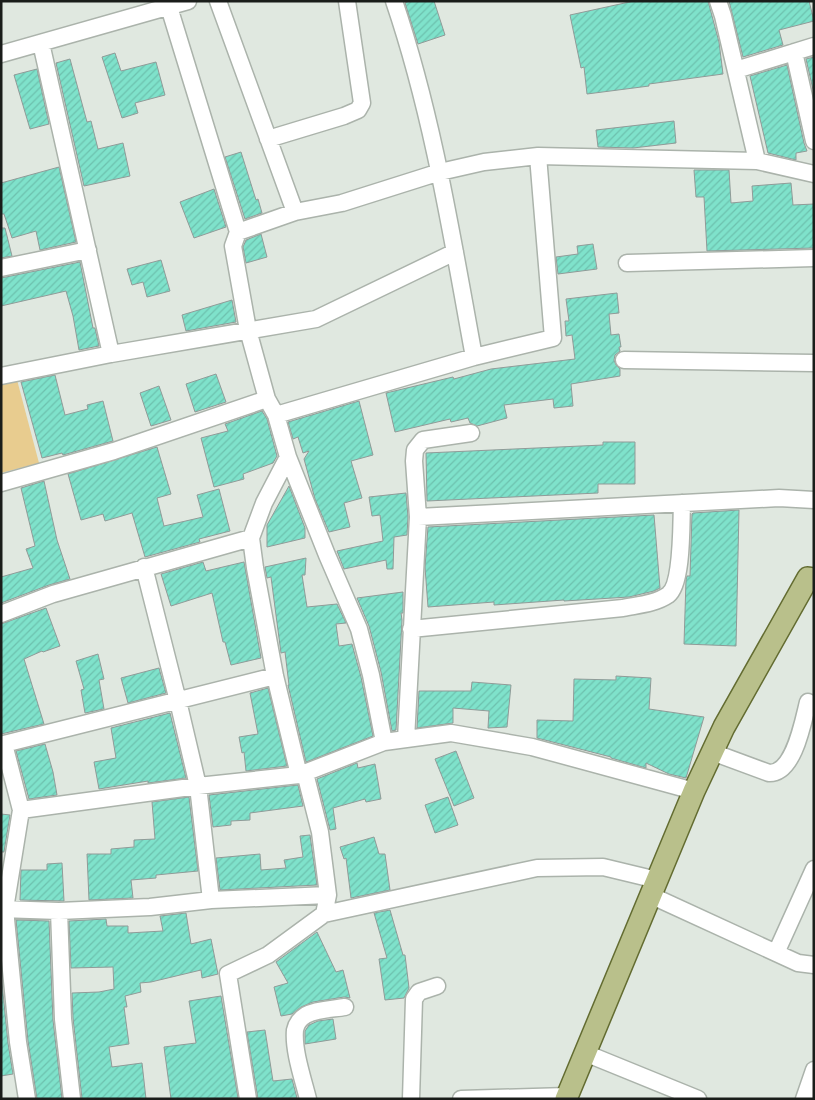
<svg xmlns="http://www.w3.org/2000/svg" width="815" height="1100" font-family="'Asap Condensed',sans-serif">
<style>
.green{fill:#e8cc8f}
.building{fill:url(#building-hatch);stroke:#909b98}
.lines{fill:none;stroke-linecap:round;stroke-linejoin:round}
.minor-casing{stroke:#abb3ab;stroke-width:19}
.major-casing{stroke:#636c31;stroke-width:24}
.minor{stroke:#fff;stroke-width:16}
.major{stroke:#b9c08b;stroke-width:21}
</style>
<defs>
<pattern id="building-hatch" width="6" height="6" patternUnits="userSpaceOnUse" patternTransform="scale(1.25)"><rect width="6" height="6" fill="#7fe2cb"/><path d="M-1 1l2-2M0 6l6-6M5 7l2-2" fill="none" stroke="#6dc1ae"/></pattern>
</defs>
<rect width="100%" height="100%" fill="#e0e8e0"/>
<!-- green -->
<path class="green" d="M16,376L39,463L1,473V380Z"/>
<!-- building -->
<path class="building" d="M409,1H434L445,35L418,44L405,3Z
M634,1H708L719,42L723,74L649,84V86L587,94L584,67L581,68L570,15Z
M729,1H809L814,21L779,30L783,45L743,57Z
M115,53L121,71L156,62L165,95L135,103L138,113L122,118L102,57Z
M814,57V94L806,59Z
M70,59L87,122L91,121L98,149L123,143L130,176L84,186L56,63Z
M787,65L804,143L807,151L796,153V160L768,153L750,76Z
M37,69L49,124L30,129L14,75Z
M674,121L676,143L633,148L598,147L596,130Z
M241,152L256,200L258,199L262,213L245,219L225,157Z
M59,167L76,242L40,250L36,231L12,238L4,214H1V183Z
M694,170H729L731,203L753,201L752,186L791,183L793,205L814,204V248L707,251L704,197H696Z
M214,189L226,227L194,238L180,202Z
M1,228H5L12,256L1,258Z
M261,234L267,257L246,263L243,247L246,240Z
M593,244L597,269L558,274L556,257L578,254L577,246Z
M161,260L170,291L147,297L143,282L132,285L127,269Z
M80,262L93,328H95L99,346L79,350L73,316L66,291L1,306V278Z
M617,293L619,313L609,314L611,335L619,334L621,347H619L620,351L615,355L614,360L616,365L620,369V376L571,384L573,406L554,408L553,399L504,405L507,418L477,426L470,423L468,418L451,422L450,419L395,432L386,393L453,377L454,379L491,369L575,359L572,335L566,336L565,321H569L566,299Z
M232,300L236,322L186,331L182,315Z
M216,374L226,402L195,412L186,384Z
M55,375L65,415L88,409L87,405L103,401L113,441L63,455L62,453L42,458L21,382Z
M159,386L171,420L151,426L140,393Z
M359,401L373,455L351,461L362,498L344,503L350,527L329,532L315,499L304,459L309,451L303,453L298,437L293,439L288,422Z
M262,411L267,419L277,456L273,463L243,474L244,479L214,487L201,438L228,431L225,424Z
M603,442H635V484H598V493L427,501L426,453L603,445Z
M157,447L171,494L157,498L164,526L203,517L197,495L219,489L230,531L199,539L200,542L145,557L132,513L105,521L103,514L81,520L68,474Z
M44,481L57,540L70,579L49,585L1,603V577L33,568L26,549L35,546L21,488Z
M289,486L305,528V538L267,547V525Z
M406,493L408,517L407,535L394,537L393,569H387L386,560L344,569L337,551L383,541L380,515L372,516L369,497Z
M739,510L736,646L684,644L686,580L687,576H690L692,514L693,513Z
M654,515L660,588L654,591L629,597L564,601V600L494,605V602L428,607L425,567L428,527Z
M306,558L305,575H302L307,607L337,604L346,623L336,624L339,646L352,644L361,677L373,736L306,762L288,685H289L285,652L281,653L271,577L267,578L265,567Z
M203,562L206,571L244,562L261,658L231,665L225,642H223L212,593L171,606L161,574Z
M403,592V613H401L402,620L396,730L392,731L381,672L369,626L357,598Z
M46,608L60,646L43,652L42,651L24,659L44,724L1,734V624Z
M98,654L104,679L99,680L104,709L85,713L81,690L84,689L76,661Z
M159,668L166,693L128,703L121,678Z
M616,676L651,678L649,709L704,717L686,778L669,774L646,763V768L611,758V757L537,738V720L573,721L574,679L616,680Z
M472,682L511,685L507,727L488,728L489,711L453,708V723L417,728L419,691H471Z
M268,688L287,766L246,771L244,752L242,753L239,737L258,734L250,693Z
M170,713L186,778L148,783V781L99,789L94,762L116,758L111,728Z
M45,744L53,772L57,795L29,799L16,751Z
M456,751L474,798L454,806L435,759Z
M357,763L358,768L375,764L381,799L366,802L365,799L333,808L336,829L330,830L317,779Z
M298,785L303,806L250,813V820L231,821V825L213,827L209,795Z
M189,797L198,871L156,875V878L131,880L133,898L89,900L87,854H111V849L134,847V840L155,839L152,802Z
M448,797L458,825L435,833L425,805Z
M1,814L10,815L4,852H1Z
M310,835L317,885L220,890L216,858L260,854L261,870L286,868L284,860L303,857L300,836Z
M374,837L379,854H385L390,890L351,898L346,858L344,859L340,847Z
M62,863L64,901L20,900L21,870H47V864Z
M390,910L403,955H405L409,988L404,998L385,1000L379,959L387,958L374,913Z
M186,913L191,944L211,939L218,974L202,978L201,970L151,982L140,983L141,992L125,996L127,1007H124L129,1044L109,1047L112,1067L142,1063L146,1099H82L73,1018L72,993L99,992L114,989L113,967L71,968L69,921L106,919L107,926H128V933L163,931L160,916Z
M16,920L49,921L53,1020L62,1099H37L28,1041Z
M317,932L336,972L343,970L350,998L344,997L313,1002L301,1007L292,1014L281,1016L274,987L288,983L276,962Z
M1,973L8,1043L13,1074L1,1076Z
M221,996L238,1098L171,1099L164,1047L196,1043L189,1001Z
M333,1019L336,1039L305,1044V1031L309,1025L318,1021Z
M265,1030L273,1081L292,1079L297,1098L258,1099L247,1032Z"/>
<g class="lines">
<defs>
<path id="minor" d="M218,1L295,212
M394,1C433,116 452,237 474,357
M718,1L723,16L757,161
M169,7L238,232
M41,43L111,354
M794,52L814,141
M1,54L188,1
M736,70L814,46
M268,139L344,116L358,110L362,103L347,1
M627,263L814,258
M1,268L88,250
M624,360L814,363
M1,376L111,354L316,319L455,252
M276,415L474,357L553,338L538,156
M288,457L264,503L251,538L255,568L275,676L299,775
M1,483L114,451L267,399
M418,517L779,498L814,500
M144,567L178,701L198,786L211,900
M1,614L53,594L251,538
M411,629L623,608C637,605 655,604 668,595C683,584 681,522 682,503
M406,739L418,517L414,461L415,450L423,440L471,433
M384,742L371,675L359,629L327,555L288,457L276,415L267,399L248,330L233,246L238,232L295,212L342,203L440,172L484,162L538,156L757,161L814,174
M712,752L769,773C794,774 803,722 808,702
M21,810L4,744L275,676
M650,895L798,963L814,965
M1,909L59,911L150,907L211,900L328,895
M59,911L63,1019L72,1099
M324,914L537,868L603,867L657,880
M776,953L814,869
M585,1053L698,1099
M27,1099L18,1042L5,909L21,810L198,786L299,775L384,742L451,733L532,747L694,791
M248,1099L228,974L268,955L324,914L328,895L320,832L305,773
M308,1099C303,1079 293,1050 295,1030C296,1024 301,1018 306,1015C317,1009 333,1009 345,1007
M411,1099L414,999L419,992L437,986
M461,1099L567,1096
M804,1099L814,1070"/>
<path id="major" d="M566,1099L694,791L724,727L808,578L814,579"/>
</defs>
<!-- minor casing -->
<use href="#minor" class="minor-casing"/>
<!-- major casing -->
<use href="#major" class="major-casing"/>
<!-- minor -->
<use href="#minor" class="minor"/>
<!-- major -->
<use href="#major" class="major"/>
</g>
<!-- border -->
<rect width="815" height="1100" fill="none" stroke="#1a1d1a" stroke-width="5"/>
</svg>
